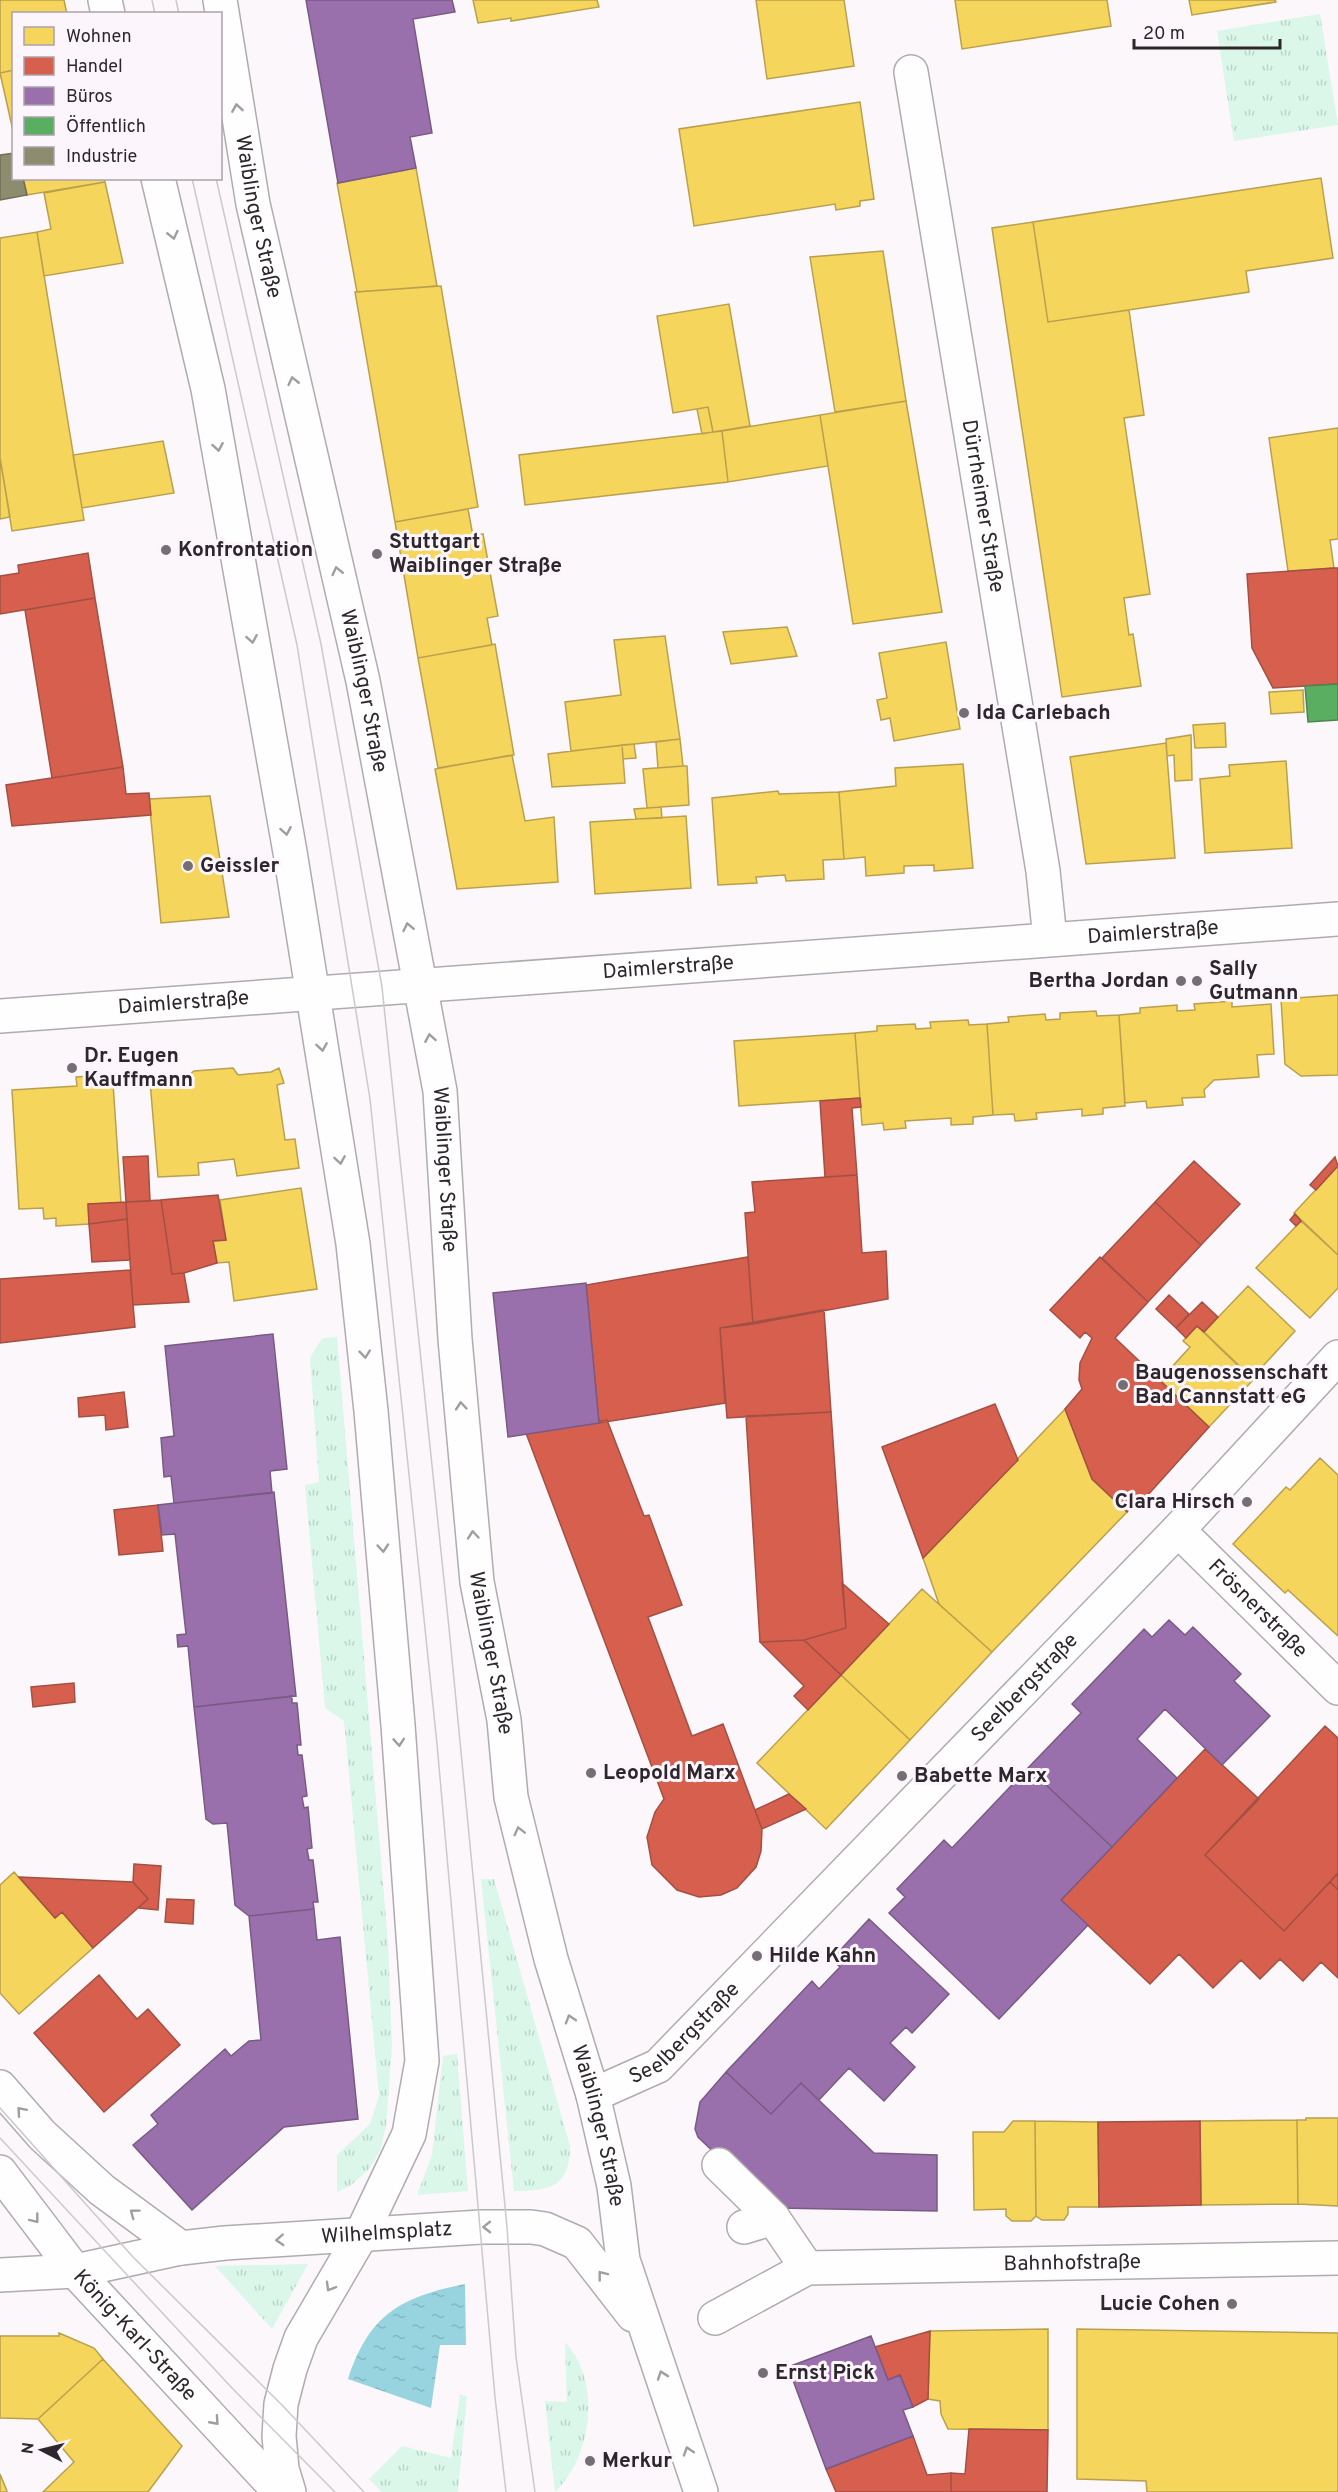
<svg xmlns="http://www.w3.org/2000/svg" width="1338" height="2492" font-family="Overpass,sans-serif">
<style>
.grass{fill:url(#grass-tufts)}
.water{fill:url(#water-ripples)}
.homes{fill:#f6d55c;stroke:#baa04e;stroke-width:1.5}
.shops{fill:#d6604d;stroke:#a34f43;stroke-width:1.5}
.offices{fill:#9970ab;stroke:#795a85;stroke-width:1.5}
.public{fill:#5aae61;stroke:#4c8551;stroke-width:1.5}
.industry{fill:#8c8c6e;stroke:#706d5a;stroke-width:1.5}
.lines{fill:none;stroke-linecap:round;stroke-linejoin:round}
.minor-casing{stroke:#b0abb0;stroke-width:36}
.major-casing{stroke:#b0abb0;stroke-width:36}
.minor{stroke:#fefefe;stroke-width:33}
.major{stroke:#fefefe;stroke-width:33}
.tram{stroke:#cbc9cb;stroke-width:1.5}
.oneway{stroke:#a09da0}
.poi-dot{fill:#756f75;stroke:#fdf5fc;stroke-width:2}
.labels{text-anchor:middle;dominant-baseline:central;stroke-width:6;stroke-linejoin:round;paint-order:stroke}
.street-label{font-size:21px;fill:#2d262d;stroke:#fdf5fc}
.poi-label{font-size:21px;font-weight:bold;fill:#2d262d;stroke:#fdf5fc;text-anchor:start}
</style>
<defs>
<pattern id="grass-tufts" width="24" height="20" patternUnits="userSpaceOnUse" patternTransform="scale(1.5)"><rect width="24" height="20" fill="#daf7ea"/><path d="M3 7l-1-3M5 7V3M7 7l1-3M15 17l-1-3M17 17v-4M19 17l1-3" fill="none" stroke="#bbd4c9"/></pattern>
<pattern id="water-ripples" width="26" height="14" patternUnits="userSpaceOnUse" patternTransform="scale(1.5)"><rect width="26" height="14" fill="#98d4e0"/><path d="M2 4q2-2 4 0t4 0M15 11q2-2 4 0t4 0" fill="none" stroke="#83b6c0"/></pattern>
</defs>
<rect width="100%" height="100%" fill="#fbf7fb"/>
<!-- grass -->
<path class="grass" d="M1320,14L1338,125L1234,141L1217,31Z
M337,1337L388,1943L392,2046L386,2126L380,2151L369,2169L350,2186L337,2192V2155L370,2124L379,2096L344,1721L325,1708L305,1485L319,1482L310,1358L322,1338Z
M481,1879H494L570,2146C570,2187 550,2191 514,2191Z
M457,2054L468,2191L417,2195L432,2155L443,2056Z
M308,2264L272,2329L215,2266Z
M565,2342C602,2381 592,2457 555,2492L545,2401L567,2402Z
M460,2395L467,2396L458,2492H382L369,2479L402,2446L451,2458Z"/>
<!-- water -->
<path class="water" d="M465,2284L466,2345H440L431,2408L348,2379C369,2315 400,2297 465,2284Z"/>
<!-- homes -->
<path class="homes" d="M0,0H64L67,14H14V70L0,73Z
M473,0H597L599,7L511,21V18L478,23Z
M756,0H844L854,66L767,79Z
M955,0H1107L1111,26L962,49Z
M1189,0H1275L1276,2L1192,15Z
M14,70V135L0,73Z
M860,102L874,199L860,201V206L836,210L835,204L694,226L679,129Z
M416,168L437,286L357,292L337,183Z
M23,178H104L105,182L27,195Z
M1321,178L1333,258L1246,271L1249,292L1048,322L1033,222Z
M105,182L123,263L44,276L37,232L51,229L44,193Z
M1033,222L1048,322L1129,310L1144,415L1124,418L1150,594L1124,598L1129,635L1133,634L1141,686L1062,697L992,228Z
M37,232L84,520L12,531L0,458V238Z
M883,251L906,401L835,412L810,257Z
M441,286L478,507L395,522L355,292Z
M729,304L750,426L713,432L708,407L673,413L657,316Z
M906,401L942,612L853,624L820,415Z
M708,407L713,432L702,434L697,409Z
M820,415L828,466L728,482L722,431Z
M1338,428V539L1330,540L1334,568L1288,571L1269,438Z
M722,431L728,482L525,505L519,455Z
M163,441L174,493L82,508L73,455Z
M0,458L10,517L0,519Z
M468,509L473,536L483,534L498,616L487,618L492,645L418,658L395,522Z
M787,627L797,656L731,664L723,632Z
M665,636L680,739L571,751L565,702L621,695L614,640Z
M946,642L960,729L894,741L890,718L881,720L877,700L887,698L879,653Z
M495,644L514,755L438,768L418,658Z
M1303,690L1304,712L1271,714L1269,692Z
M1225,723L1226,747L1195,748L1193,725Z
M1191,735L1192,780L1175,781L1174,755L1167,756L1166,739Z
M680,739L683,766L658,768L656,742Z
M1166,743L1175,858L1086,864L1070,757Z
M634,744L636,758L623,759L622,745Z
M622,745L625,783L552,787L548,754Z
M512,755L525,821L554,817L558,882L457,889L435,769Z
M1286,761L1292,848L1205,853L1200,779L1230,776L1229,765Z
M963,764L973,868L934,871V865L904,866V873L866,876L865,857L844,859L839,792L896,786L895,768Z
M683,766H687L689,805L647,808L643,769Z
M778,791L779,794L839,792L844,859L823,860L824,879L786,881L785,875L756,877L757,883L718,885L712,798Z
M210,796L229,917L161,923L149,799Z
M661,807L662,818L636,819L634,809Z
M686,816L691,888L595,894L590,822Z
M1338,995V1075L1301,1076L1285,1064L1281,999Z
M1232,1001V1007L1271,1004L1274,1054L1257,1055L1259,1077L1214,1080L1204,1090L1205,1097L1182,1098L1183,1105L1147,1108L1146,1101L1125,1103L1119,1015L1140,1013V1008L1177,1005V1011L1195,1010L1194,1004Z
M1096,1011L1097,1016L1119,1015L1125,1106L1103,1108V1114L1082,1116V1109L1036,1113L1037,1119L1015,1121L1014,1114L993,1115L987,1024L1009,1022L1008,1017L1045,1014L1046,1020L1060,1019V1013Z
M968,1020L969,1025L987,1024L993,1115L973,1117V1124L951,1125V1118L905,1121L906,1128L884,1130L883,1123L862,1125L855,1033L877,1031V1026L915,1024L916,1029L931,1028L930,1022Z
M855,1033L860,1098L739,1106L734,1041Z
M233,1068L238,1075L271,1072L279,1068L284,1083L277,1085L285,1140L295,1139L299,1168L237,1176L234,1159L198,1163L199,1175L158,1177L150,1081L185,1078L194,1071Z
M108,1075L109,1084L113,1083L121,1203L88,1204L89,1224L56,1226V1218L44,1219L43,1208L19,1209L12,1090L77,1086L76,1077Z
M1338,1166V1255L1294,1213Z
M301,1188L317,1289L234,1301L229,1262L217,1263L213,1241L226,1240L220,1200Z
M1301,1221L1338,1255V1288L1310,1318L1256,1268Z
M1248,1286L1295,1331L1252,1378L1204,1332Z
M1197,1326L1253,1380L1209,1427L1160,1380L1190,1347L1183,1341Z
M1065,1409L1092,1479L1127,1512L992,1652L939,1604L923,1558Z
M1320,1458L1338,1475V1636L1288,1590L1285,1593L1233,1544L1286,1487L1290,1490Z
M922,1589L992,1652L910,1740L841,1675Z
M841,1675L910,1740L826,1829L757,1763Z
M14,1872L55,1918L62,1912L93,1948L19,2014L0,1993V1885Z
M1306,2118H1338V2206L1298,2204L1297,2120H1306Z
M1297,2120L1298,2204L1201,2205L1200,2121Z
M1013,2121H1035L1036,2216L1031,2221H1012L1006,2216V2209L974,2210L973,2132H1004Z
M1035,2121L1098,2122L1099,2207H1068V2214L1064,2220H1042L1036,2216Z
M1048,2329V2430L948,2429L941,2414L940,2401L928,2399L930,2331Z
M1077,2329L1338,2333V2492H1147L1146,2481L1077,2479Z
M59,2333L94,2348L103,2359L38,2419L0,2418V2336H59Z
M103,2359L182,2446L148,2492H43L74,2462L38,2419Z
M0,2474L7,2491L5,2492H0Z"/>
<!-- shops -->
<path class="shops" d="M88,553L95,598L0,614V576L19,573L18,565Z
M1334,568H1338V684L1273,688L1252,648L1247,574Z
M95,598L123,767L52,778L25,610Z
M123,767L126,794L149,793L151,815L12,826L6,785Z
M860,1098L861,1107L852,1108L857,1175L825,1177L820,1101Z
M148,1156L150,1201L126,1202L123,1157Z
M1335,1157L1338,1166L1316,1190L1310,1185Z
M1194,1161L1240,1204L1201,1245L1155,1202Z
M857,1175L862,1253L886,1251L888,1299L753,1324L745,1213L755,1212L752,1182Z
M218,1195L226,1240L213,1241L217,1263L184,1273L172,1274L161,1200Z
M161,1200L172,1274L184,1273L189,1302L133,1305L126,1202Z
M126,1202L127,1219L89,1224L88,1204Z
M1155,1202L1201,1245L1148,1302L1102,1258Z
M1295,1214L1301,1221L1296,1226L1290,1220Z
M127,1219L130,1260L92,1262L89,1224Z
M748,1257L753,1324L720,1328L725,1403L599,1423L586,1285Z
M1100,1257L1148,1302L1115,1338L1209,1427L1146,1497L1143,1495L1127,1512L1092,1479L1065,1409L1082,1389L1079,1380L1080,1363L1092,1338L1085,1332L1080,1338L1050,1310Z
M130,1270L135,1327L0,1343V1279Z
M1169,1295L1189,1314L1176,1328L1156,1309Z
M1202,1302L1218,1317L1204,1332L1197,1326L1186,1338L1176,1328Z
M824,1310L831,1412L727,1418L720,1328Z
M124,1392L128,1427L106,1430L105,1415L79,1417L78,1398Z
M995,1404L1018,1460L923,1558L882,1447Z
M831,1412L846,1628L804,1640L760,1642L746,1416Z
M607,1420L644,1516L649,1515L682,1605L648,1617L692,1736L723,1724L762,1829L761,1851L756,1867L737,1888L721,1895L699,1897L677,1890L652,1865L647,1837L655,1812L664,1799L526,1433Z
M158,1505L163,1551L119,1555L114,1510Z
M842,1583L889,1624L841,1675L804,1640L846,1628Z
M804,1640L841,1675L808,1710L794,1696L804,1686L760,1642Z
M74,1683L75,1702L33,1707L31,1687Z
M1325,1726L1338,1738V1873L1284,1931L1205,1855Z
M1205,1749L1259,1799L1205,1855L1284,1931L1330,1882L1338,1890V1978L1321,1962L1303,1981L1280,1959L1260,1979L1241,1960L1213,1988L1179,1954L1150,1984L1061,1900Z
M789,1794L806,1809L762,1829L755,1810Z
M134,1864L161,1866L158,1910L138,1908L148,1899L133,1882Z
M1338,1873V1890L1330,1882Z
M19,1877L133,1882L148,1899L93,1948L62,1912L55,1918Z
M167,1899L194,1900L193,1924L165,1922Z
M99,1975L137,2019L148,2009L180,2045L104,2112L34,2033Z
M1200,2121L1201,2205L1099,2207L1098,2122Z
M930,2331L928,2399L913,2407L900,2375L888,2380L875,2347Z
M969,2429L1048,2430L1047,2492H951V2473L965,2474Z
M913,2436L927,2475L951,2473V2492H836L826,2469Z"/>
<!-- offices -->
<path class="offices" d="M306,0H452L455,12L413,19L432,133L410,137L416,168L338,183Z
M586,1283L599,1423L508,1437L493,1293Z
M273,1334L287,1469L270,1471L272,1493L174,1503L171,1476L164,1477L161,1438L174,1436L165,1346Z
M274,1492L296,1696L194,1707L188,1646L178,1647L177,1635L186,1634L175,1534L162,1535L158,1505Z
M1169,1620L1185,1635L1193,1627L1241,1674L1234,1681L1270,1716L1222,1765L1165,1709L1137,1739L1177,1778L1112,1847L1028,1768L1081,1713L1072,1704L1144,1629L1152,1637Z
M292,1696V1703H297L301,1745H297L298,1755H302L307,1796L302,1797L304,1808L308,1807L312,1848L307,1849L309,1860H313L318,1902H313L314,1909L249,1916L235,1905L227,1823L213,1824L206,1819L194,1707Z
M1028,1768L1112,1847L1061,1900L1088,1925L999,2019L889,1913L905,1897L897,1889L944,1840L952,1848Z
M314,1909L317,1940L340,1937L358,2119L284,2127L192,2210L133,2145L158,2124L151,2115L225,2049L231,2056L249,2041L261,2040L249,1916Z
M869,1919L949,1994L912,2033L906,2027L890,2043L915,2067L884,2101L849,2068L819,2100L801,2083L771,2114L726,2072L812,1981L819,1989L840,1967L832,1959Z
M726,2072L771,2114L801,2083L874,2153L937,2155V2211L778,2208L748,2185L698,2137L695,2129L700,2102Z
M871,2336L888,2380L900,2375L913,2407L903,2410L913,2436L826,2469L788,2367Z"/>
<!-- public -->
<path class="public" d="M1338,684V720L1308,722L1305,686Z"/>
<!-- industry -->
<path class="industry" d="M14,153V178H23L27,195L0,200V155Z"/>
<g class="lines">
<defs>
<g id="minor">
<path id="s1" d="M911,72L1043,871L1050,939"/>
<path id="s2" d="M0,1016L1338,919"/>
<path id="s3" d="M1178,1530L1338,1688"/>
<path d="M0,2087L42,2135L102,2190L181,2248"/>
<path id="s4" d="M593,2095L658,2066L1178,1530L1338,1357"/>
<path d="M719,2165L773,2218L807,2268"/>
<path d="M0,2172L75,2271"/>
<path d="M744,2227L773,2218"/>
<path id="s5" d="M715,2318L807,2268L1338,2258"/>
</g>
<g id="major">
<path d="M105,0L108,14"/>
<path id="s6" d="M220,0L253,204L363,681L440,1091L455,1339L477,1582L504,1720L511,1797L551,1959L593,2095L614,2186L623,2260L701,2492"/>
<path d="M158,178L208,389L290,852L353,1244L371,1411L398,1725L422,2061L409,2134L360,2237L301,2338L290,2369L281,2404L279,2436L282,2469L289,2492"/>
<path id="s7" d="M75,2271L280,2492"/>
<path id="s8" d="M0,2275L75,2271L181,2248L225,2243L481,2227H531L545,2229L577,2243L633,2315"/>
</g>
</defs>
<!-- minor casing -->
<use href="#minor" class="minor-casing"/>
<!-- major casing -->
<use href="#major" class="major-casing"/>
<!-- minor -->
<use href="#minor" class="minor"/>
<!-- major -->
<use href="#major" class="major"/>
<!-- tram -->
<path class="tram" d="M152,0L155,14
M176,0L179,14
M192,178L297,645L370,1099L437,1744L495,2397L506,2492
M216,178L321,644L382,987L449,1628L507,2227L516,2357L535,2492
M0,2108L133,2257L281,2404L364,2492
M0,2138L232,2388L335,2492"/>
</g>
<!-- one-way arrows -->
<defs><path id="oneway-chevron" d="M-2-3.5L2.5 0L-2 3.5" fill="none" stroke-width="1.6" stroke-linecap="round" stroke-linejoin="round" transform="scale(1.5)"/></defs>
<g class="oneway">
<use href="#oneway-chevron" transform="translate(237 108) rotate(-99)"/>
<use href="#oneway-chevron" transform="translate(173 235) rotate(77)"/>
<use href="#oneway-chevron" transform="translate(293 381) rotate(-103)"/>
<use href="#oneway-chevron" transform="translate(218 447) rotate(80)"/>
<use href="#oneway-chevron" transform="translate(337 571) rotate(-103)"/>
<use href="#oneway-chevron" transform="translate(252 639) rotate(80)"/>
<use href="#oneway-chevron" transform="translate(286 831) rotate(80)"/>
<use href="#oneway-chevron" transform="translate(408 927) rotate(-102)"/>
<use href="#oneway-chevron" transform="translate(430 1038) rotate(-100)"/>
<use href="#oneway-chevron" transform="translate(322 1047) rotate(81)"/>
<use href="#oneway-chevron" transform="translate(340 1160) rotate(81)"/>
<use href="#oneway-chevron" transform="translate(365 1354) rotate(84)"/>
<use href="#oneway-chevron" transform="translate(461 1406) rotate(-95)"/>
<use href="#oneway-chevron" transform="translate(473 1535) rotate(-95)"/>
<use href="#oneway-chevron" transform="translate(383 1548) rotate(85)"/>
<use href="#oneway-chevron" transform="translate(399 1742) rotate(86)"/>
<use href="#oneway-chevron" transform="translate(519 1831) rotate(-104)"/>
<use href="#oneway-chevron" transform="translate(570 2019) rotate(-107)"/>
<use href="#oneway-chevron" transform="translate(21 2111) rotate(-131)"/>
<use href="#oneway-chevron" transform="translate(134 2213) rotate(-143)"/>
<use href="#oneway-chevron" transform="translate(35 2219) rotate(52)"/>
<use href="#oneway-chevron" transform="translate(487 2227) rotate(179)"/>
<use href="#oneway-chevron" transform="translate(280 2240) rotate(177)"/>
<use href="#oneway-chevron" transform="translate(602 2275) rotate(-128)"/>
<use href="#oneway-chevron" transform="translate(330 2287) rotate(120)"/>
<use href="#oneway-chevron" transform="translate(662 2375) rotate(-109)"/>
<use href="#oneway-chevron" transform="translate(215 2421) rotate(48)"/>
<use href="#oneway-chevron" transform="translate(688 2451) rotate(-108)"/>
</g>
<!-- markers -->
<g class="poi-dot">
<circle cx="166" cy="550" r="6"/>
<circle cx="377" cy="554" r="6"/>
<circle cx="964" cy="713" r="6"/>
<circle cx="188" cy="866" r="6"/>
<circle cx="1181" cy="981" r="6"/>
<circle cx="1197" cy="981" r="6"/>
<circle cx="72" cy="1068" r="6"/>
<circle cx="1123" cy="1385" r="6"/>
<circle cx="1247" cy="1502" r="6"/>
<circle cx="591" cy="1773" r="6"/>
<circle cx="902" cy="1776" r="6"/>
<circle cx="757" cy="1956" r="6"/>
<circle cx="1232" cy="2304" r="6"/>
<circle cx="763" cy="2373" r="6"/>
<circle cx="590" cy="2461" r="6"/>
</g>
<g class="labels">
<!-- street labels -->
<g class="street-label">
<text stroke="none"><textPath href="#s6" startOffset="220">Waiblinger Straße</textPath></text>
<text stroke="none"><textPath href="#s1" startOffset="440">Dürrheimer Straße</textPath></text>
<text stroke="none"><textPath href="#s6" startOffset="706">Waiblinger Straße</textPath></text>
<text stroke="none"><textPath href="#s2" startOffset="1156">Daimlerstraße</textPath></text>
<text stroke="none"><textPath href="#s2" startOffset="670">Daimlerstraße</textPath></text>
<text stroke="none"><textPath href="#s2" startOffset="184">Daimlerstraße</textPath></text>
<text stroke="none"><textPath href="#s6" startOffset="1192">Waiblinger Straße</textPath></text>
<text stroke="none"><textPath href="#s3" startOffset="112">Frösnerstraße</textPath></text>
<text stroke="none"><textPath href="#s6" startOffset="1678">Waiblinger Straße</textPath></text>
<text stroke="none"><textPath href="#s4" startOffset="598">Seelbergstraße</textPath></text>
<text stroke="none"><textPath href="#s4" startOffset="112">Seelbergstraße</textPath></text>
<text stroke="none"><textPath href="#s6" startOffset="2164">Waiblinger Straße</textPath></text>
<text stroke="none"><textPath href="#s8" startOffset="390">Wilhelmsplatz</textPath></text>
<text stroke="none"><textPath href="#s5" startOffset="370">Bahnhofstraße</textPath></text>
<text stroke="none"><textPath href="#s7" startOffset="88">König-Karl-Straße</textPath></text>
</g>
<!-- poi labels -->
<g class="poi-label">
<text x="389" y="542">Stuttgart<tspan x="389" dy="24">Waiblinger Straße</tspan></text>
<text x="178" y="550">Konfrontation</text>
<text x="976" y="713">Ida Carlebach</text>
<text x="200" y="866">Geissler</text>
<text x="1209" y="969">Sally<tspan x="1209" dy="24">Gutmann</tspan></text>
<text x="1169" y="981" text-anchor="end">Bertha Jordan</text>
<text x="84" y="1056">Dr. Eugen<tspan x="84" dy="24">Kauffmann</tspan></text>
<text x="1135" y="1373">Baugenossenschaft<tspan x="1135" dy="24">Bad Cannstatt eG</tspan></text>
<text x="1235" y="1502" text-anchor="end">Clara Hirsch</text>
<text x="603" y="1773">Leopold Marx</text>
<text x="914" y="1776">Babette Marx</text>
<text x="769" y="1956">Hilde Kahn</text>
<text x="1220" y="2304" text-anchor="end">Lucie Cohen</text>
<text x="775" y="2373">Ernst Pick</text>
<text x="602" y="2461">Merkur</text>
</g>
</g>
<!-- legend -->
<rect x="12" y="12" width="210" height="168" fill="#fdf5fc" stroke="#aaa2a9" stroke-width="1.5"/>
<rect x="24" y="27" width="30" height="18" fill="#f6d55c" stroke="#aaa2a9" stroke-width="1.5"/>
<text x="66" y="42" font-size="18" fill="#2d262d">Wohnen</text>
<rect x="24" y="57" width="30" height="18" fill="#d6604d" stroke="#aaa2a9" stroke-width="1.5"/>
<text x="66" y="72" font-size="18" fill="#2d262d">Handel</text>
<rect x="24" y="87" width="30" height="18" fill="#9970ab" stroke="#aaa2a9" stroke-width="1.5"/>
<text x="66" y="102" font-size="18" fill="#2d262d">Büros</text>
<rect x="24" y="117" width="30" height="18" fill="#5aae61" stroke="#aaa2a9" stroke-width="1.5"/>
<text x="66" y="132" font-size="18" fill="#2d262d">Öffentlich</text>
<rect x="24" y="147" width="30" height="18" fill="#8c8c6e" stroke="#aaa2a9" stroke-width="1.5"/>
<text x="66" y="162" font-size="18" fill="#2d262d">Industrie</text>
<!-- north arrow -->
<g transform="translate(42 2450) rotate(277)" stroke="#fdf5fc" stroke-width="4.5" paint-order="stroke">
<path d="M0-4.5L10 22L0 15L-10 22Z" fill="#2d262d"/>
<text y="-9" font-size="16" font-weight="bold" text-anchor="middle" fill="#2d262d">N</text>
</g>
<!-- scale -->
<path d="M1134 39v9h146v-9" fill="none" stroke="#2d262d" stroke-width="3"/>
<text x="1143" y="39" font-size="18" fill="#2d262d" stroke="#fdf5fc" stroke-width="4.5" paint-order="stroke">20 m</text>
</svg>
